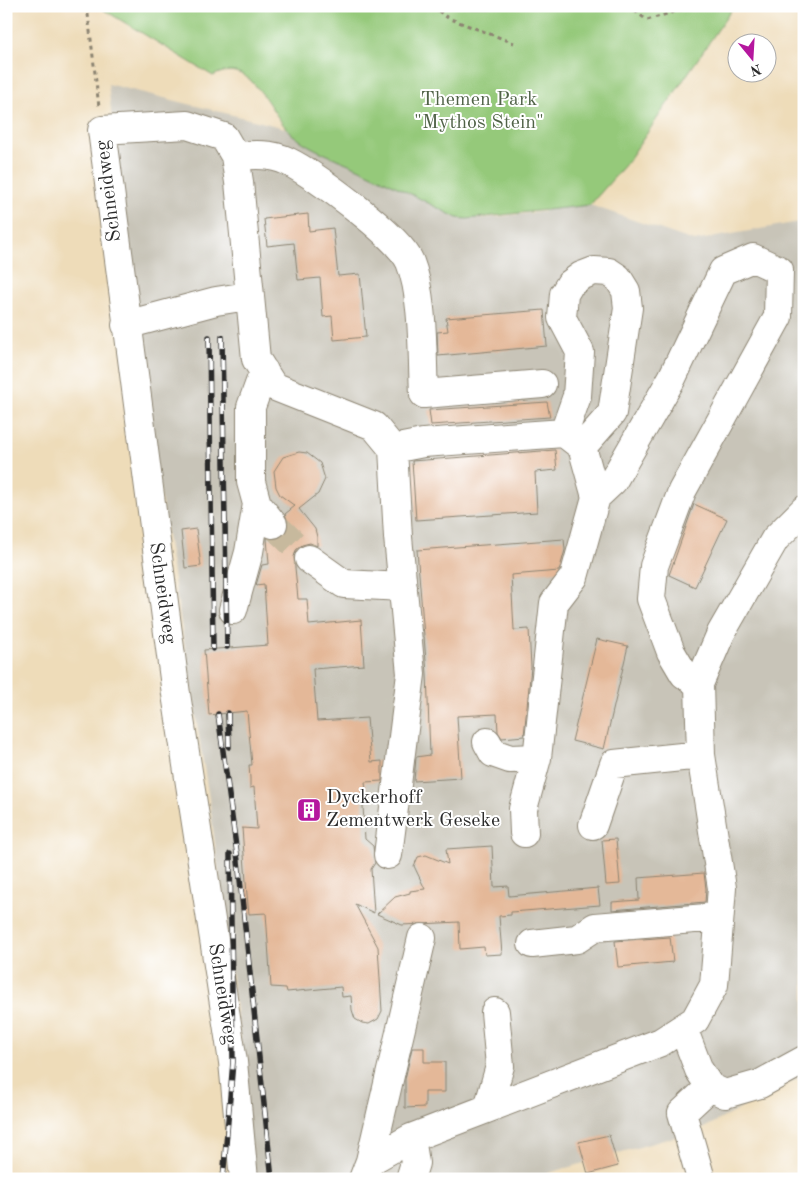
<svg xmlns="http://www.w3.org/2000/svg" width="810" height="1185" font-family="'Old Standard TT',serif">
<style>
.industrial{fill:#c8c4b8}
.green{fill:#95c97a;stroke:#607a52}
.building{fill:#e4b898}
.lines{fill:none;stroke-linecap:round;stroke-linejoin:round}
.minor-tunnel{stroke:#c7b99d;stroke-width:28;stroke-dasharray:28 14;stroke-linecap:butt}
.minor-casing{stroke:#8c8472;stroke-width:30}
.path{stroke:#8c8472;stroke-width:3;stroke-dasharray:4 4;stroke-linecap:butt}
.minor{stroke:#fff;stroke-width:28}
.rail-casing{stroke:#2b2b2b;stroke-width:5.5}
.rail{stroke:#fff;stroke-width:4;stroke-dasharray:11;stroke-linecap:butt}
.labels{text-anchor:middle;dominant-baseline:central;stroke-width:4;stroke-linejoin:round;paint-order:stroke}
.park-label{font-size:20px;fill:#506247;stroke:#fff}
.street-label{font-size:20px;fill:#2b2b2b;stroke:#fff}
.poi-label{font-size:20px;fill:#2b2b2b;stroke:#fff;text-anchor:start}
</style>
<rect width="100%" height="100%" fill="#fff"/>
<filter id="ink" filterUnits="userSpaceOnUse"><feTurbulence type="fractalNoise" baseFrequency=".02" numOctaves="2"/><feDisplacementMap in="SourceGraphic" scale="10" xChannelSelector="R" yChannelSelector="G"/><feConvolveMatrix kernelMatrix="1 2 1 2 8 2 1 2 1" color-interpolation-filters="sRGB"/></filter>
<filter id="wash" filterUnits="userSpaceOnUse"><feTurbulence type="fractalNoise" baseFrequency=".0096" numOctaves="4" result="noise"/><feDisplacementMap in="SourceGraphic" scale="20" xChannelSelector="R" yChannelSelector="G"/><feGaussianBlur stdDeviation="1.12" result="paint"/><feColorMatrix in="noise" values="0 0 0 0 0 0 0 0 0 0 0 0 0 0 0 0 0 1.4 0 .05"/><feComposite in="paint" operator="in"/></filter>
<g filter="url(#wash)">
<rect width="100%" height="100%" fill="#eedcb9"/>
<!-- industrial -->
<path class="industrial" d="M108,84L285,128L310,146L479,219L541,212L562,206L590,205L694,241L804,221V1075L702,1129L528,1179H249L243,1065L210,805L142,379Z"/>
<!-- green -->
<path class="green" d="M103,6H734L626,164L590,205L467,219L457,218C424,201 391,183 358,168C336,158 311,150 293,135C269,115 253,54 213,76L104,10Z"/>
<g id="blocks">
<!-- building -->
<path class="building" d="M308,214L309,231L333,228L338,276L360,274L366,337L334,340L332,316L323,317L320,278L298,280L294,243L267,246L264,219Z
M544,310L547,346L438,356L437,332L448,331L446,318Z
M547,402L550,417L431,425L429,410Z
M555,450L557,470L535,472L537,512L416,520L412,461Z
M299,452L307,453L320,463L325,479L318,494L299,509L315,529L317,537V546L310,543L302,545L296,550L294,557L298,599H307L309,625L361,620L364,665L313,669L317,721L367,718L371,762L382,761V781L365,782L366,790H362L365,839L373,846L375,863L371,869L374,913L355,904L378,947L382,1011L378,1019L369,1024L362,1023L355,1019L352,1010L351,996L342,997L341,987L287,992L286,988L271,987L266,913L249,914L247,895L242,828L257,829L254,787L250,788V778L249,765H252L247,711L209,715L204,650L268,645L264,584L256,585L262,565L269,564L267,538L276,539L283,536L288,529V522L285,514L295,506L280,495L276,487L274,471L283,457Z
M694,504L727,519L695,587L669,575Z
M196,529L201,566L185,568L181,531Z
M564,539L565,550L559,571L511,575L514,630L529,629L531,667L524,736L502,738L498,732L497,714L457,716L461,778L414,781L416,757L430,755L427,673L417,550Z
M597,639L628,646L604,749L572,741Z
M616,839L620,884L606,885L602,840Z
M492,846L494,887L508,886L509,896L598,888L600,905L511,912V915L499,916L502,954L485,955L484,947L460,949L459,922L402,925L377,914L395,897L410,893V891L425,889L414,866L418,857L426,855L448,864L446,849Z
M704,873L706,889L705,902L612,910V902L639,900L638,878Z
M670,937L673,962L618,967L615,941Z
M412,1048H424V1062H445V1092H425V1107L405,1108V1079Z
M609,1135L618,1166L588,1174L579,1142Z"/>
</g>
</g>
<g filter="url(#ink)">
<use href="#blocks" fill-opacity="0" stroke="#8c8472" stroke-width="1"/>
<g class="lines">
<!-- minor-tunnel -->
<path class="minor-tunnel" d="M273,524L309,559"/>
<defs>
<path id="minor" d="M235,156C252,155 270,153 287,161C314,174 399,236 410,262C424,297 422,355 424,394L542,384
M126,325L216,301L248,296
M264,371L251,407V482L257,504L273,524
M582,447L596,497
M393,449L423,443L564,433L577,396L580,352L562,318L564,294L570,284L581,276L594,271L609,272L618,278L626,291L628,308L612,413L582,447L564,433
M309,559L344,584L403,587
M233,610L249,552L257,504
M487,742L493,753L510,759L537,758
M593,825L614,764L701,755
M524,833L523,809L537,758L554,603L574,577L596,497L613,481L672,378L723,271L753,258L779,270L778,317L682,491L654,566L651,599L671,652L684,674L699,684
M532,944L577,939L595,927L719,917
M683,1028L699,1070L710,1087L725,1094L760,1084L804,1060
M488,1108L500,1066L495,1012
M370,1161L422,938
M244,1179L233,1062L176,694L102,130L187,125L224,137L235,156L239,182L256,359L273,386L374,426L393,449L398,537L411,674L388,855
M363,1179L370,1161L411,1138L661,1042L695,1020L714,985L722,888L701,755L699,684L721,633L775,539L804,510
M410,1179L415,1163L411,1138
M701,1179L682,1113L710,1087"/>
</defs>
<!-- minor casing -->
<use href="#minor" class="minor-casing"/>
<!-- path -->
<path class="path" d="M87,6L99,107
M432,6L448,18L514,43
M628,6L647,20L694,6"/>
<!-- minor -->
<use href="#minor" class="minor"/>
<defs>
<path id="rail" d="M209,337L213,649
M222,337L227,647
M228,713L229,747
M218,714L238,861L272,1179
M223,1179L233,1062L230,854"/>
</defs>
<!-- rail casing -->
<use href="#rail" class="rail-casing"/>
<!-- rail -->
<use href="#rail" class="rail"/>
</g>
</g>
<!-- icons -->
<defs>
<symbol id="building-square" viewBox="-11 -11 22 22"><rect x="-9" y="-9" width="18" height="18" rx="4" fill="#b5179e" stroke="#fff"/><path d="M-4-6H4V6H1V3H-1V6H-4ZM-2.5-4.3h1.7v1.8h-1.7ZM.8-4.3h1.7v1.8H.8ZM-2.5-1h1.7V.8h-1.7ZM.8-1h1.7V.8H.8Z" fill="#fff"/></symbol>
</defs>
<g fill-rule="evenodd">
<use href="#building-square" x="295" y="796" width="28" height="28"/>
</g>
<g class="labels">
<!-- park labels -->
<g class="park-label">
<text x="479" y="100">Themen Park<tspan x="479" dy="23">"Mythos Stein"</tspan></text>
</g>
<!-- street labels -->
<g class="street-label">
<text transform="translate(109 191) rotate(-97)">Schneidweg</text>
<text transform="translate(162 593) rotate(82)">Schneidweg</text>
<text transform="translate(222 994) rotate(81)">Schneidweg</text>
</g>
<!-- poi labels -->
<g class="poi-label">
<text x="326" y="798">Dyckerhoff<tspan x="326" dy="23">Zementwerk Geseke</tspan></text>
</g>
</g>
<!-- margin -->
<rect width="810" height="1185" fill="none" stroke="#fff" stroke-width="25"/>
<!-- north arrow -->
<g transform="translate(752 58) rotate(162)"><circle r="24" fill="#ffffff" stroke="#aaaaaa"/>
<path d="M0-4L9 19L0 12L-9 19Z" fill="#b5179e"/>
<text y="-8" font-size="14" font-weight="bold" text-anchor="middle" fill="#2b2b2b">N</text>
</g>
</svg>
